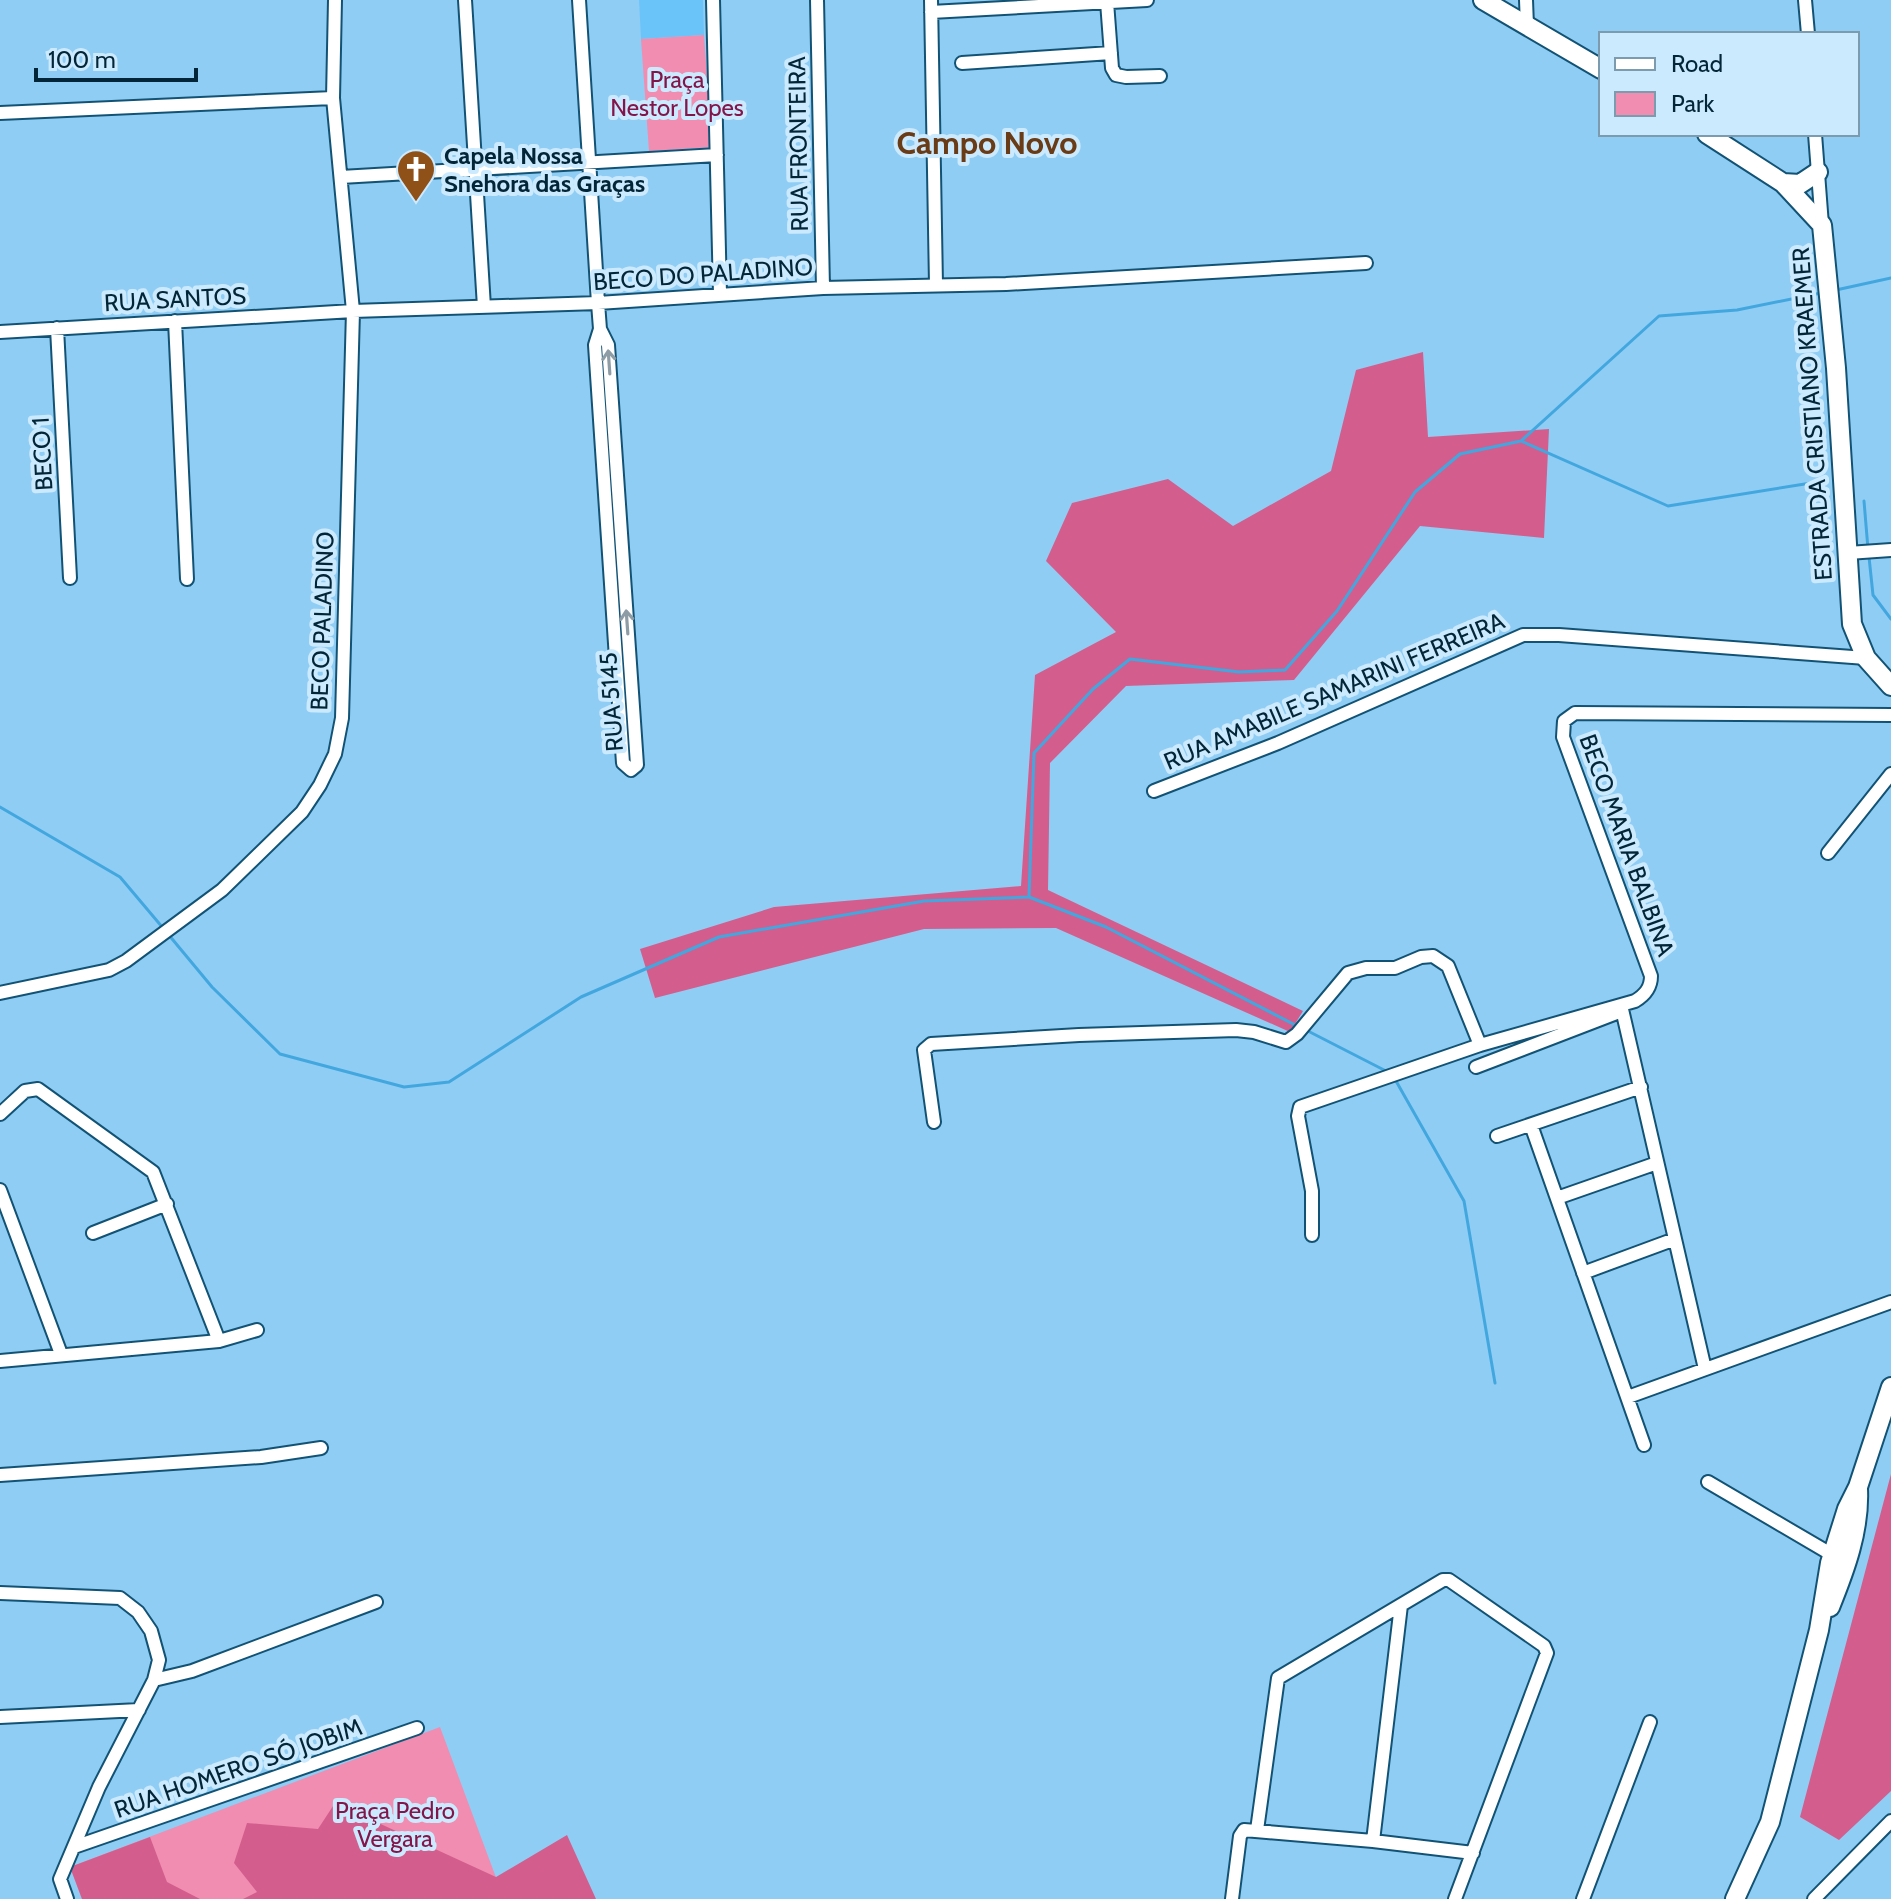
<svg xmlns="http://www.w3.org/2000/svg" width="1891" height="1899" font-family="Cabin,sans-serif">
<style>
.built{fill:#6bc4f9}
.green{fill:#f08db1}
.forest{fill:#d35e8d}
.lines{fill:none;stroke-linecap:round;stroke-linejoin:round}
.stream{stroke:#42a7df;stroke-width:3}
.street-casing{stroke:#125375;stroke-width:16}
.secondary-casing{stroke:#125375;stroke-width:22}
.street{stroke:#fff;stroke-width:12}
.secondary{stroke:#fff;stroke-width:18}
.oneway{stroke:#8e9da5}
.labels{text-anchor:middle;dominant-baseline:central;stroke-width:8;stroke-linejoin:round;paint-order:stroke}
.park-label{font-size:24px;fill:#82164a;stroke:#cceafe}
.street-label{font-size:24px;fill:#032538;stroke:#cceafe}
.poi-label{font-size:24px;font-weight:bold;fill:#032538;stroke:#cceafe;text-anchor:start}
.district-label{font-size:32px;font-weight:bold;fill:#693c17;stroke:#cceafe}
</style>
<rect width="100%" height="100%" fill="#90cdf4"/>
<!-- built -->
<path class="built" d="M639,0H703L704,35L641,39Z"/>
<!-- green -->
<path class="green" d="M704,35L712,147L649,151L641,39Z
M440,1727L504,1899H82L70,1867Z"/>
<!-- forest -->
<path class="forest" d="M1423,352L1428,437L1549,429L1544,538L1420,526L1294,680L1126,686L1050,763L1048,890L1303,1011L1290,1032L1056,928L924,929L655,998L640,949L774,907L1021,886L1035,675L1116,632L1046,561L1072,503L1168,479L1233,526L1331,471L1356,370Z
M1891,1474V1791L1839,1840L1800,1817Z
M335,1803L496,1877L567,1835L596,1899H243L257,1892L234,1863L247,1823L318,1829Z
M150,1837L167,1882L200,1899H82L70,1867Z"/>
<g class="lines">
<!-- stream -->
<path class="stream" d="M1836,290L1891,278
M1522,440L1659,316L1737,310L1821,293
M1864,501L1868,549
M1869,557L1873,595L1891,619
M0,807L120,877L163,928
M1029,897L1034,753L1093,689L1130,659L1239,672L1285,670L1337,611L1415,492L1460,454L1521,441L1668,506L1811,483
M168,934L212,987L280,1054L404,1087L449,1082L581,997L719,937L924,901L1029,897L1106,927L1297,1026
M1304,1029L1386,1071
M1396,1081L1464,1201L1495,1383"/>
<defs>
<path id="street" d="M465,0L484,307
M579,0L598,303L600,329L608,345L637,765L631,770L623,763L595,345L600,329
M713,0L720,294
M817,0L823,288
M931,0L936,285
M1526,0L1527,26
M1805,0L1808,34
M1107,2L1112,68L1116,75L1126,77L1160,76
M931,12L1147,0
M962,63L1111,53
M0,113L333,98
M1815,134L1822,225
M341,177L717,155
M175,321L187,579
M57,328L70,578
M0,332L353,311L598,303L823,288L1006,284L1366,263
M1848,553L1891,550
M1154,791L1278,743L1523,635H1559L1866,658
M1828,853L1891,774
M0,993L109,970L126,961L222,890L302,812L320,785L335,754L342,718L353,311L333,98L335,0
M1621,1005L1705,1369
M1476,1067L1622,1011
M0,1114L25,1091L38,1089L153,1172L219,1341
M934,1122L924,1050L931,1044L1079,1035L1236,1030L1254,1032L1286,1042L1297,1034L1348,973L1366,968H1395L1421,957L1433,956L1448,966L1480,1045
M1531,1125L1644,1445
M1497,1136L1641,1087
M0,1190L61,1354
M1557,1198L1657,1163
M93,1233L167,1204
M1312,1235V1191L1298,1116L1300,1107L1480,1045L1635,1001C1645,995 1651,988 1651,976L1563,737L1564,721L1575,713L1891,715
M1583,1273L1675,1239
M0,1361L219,1341L257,1330
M1628,1397L1891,1302
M0,1475L261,1457L321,1448
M1708,1482L1836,1557
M0,1593L120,1598L138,1612L151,1631L159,1660L154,1680L99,1787L60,1879L67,1899
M154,1680L192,1671L376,1602
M0,1717L139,1710
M1257,1830L1278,1678L1443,1580H1449L1544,1646L1547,1653L1455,1899
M1373,1841L1401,1605
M74,1847L417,1728
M1232,1899L1240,1836L1244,1830L1373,1841L1473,1853
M1583,1899L1650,1722
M1814,1899L1891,1821"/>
<path id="secondary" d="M1483,0L1601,69
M1707,134L1783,183L1822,225L1836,368L1852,624L1866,658L1891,686
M1783,183L1800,184L1818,172
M1830,1607C1845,1570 1860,1530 1858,1489
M1735,1899L1770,1822L1819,1630L1830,1563L1847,1509L1858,1487L1891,1387"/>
</defs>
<!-- street casing -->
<use href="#street" class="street-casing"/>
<!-- secondary casing -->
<use href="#secondary" class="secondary-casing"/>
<!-- street -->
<use href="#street" class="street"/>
<!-- secondary -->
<use href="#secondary" class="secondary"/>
</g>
<!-- one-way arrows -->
<defs><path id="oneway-shaft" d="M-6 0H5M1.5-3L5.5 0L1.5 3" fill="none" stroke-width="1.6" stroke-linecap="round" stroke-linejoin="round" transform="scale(2)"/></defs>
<g class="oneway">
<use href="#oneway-shaft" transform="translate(609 362) rotate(-94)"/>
<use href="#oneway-shaft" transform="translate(627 622) rotate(-94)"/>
</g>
<!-- icons -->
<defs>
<symbol id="church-pin" viewBox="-11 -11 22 30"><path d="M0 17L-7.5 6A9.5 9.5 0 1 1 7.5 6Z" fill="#905119" stroke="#cceafe"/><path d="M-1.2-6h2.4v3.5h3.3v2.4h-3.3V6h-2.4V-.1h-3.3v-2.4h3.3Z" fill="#fff"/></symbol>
</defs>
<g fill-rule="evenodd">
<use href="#church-pin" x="394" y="147" width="44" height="60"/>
</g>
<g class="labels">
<!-- park labels -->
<g class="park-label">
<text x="677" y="79">Praça<tspan x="677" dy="28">Nestor Lopes</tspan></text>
<text x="395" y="1810">Praça Pedro<tspan x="395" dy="28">Vergara</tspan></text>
</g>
<!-- street labels -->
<g class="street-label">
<text transform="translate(798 144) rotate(-91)">RUA FRONTEIRA</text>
<text transform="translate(703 274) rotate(-4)">BECO DO PALADINO</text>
<text transform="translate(175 299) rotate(-3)">RUA SANTOS</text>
<text transform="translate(1812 414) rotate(-94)">ESTRADA CRISTIANO KRAEMER</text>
<text transform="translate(42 454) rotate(-93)">BECO 1</text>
<text transform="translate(322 621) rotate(-88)">BECO PALADINO</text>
<text transform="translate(1334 691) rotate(-23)">RUA AMABILE SAMARINI FERREIRA</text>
<text transform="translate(611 702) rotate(-94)">RUA 5145</text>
<text transform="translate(1627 845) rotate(70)">BECO MARIA BALBINA</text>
<text transform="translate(238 1768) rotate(-19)">RUA HOMERO SÓ JOBIM</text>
</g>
<!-- poi labels -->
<g class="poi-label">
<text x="444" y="155">Capela Nossa<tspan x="444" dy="28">Snehora das Graças</tspan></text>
</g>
<!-- district labels -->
<g class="district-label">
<text x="987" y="142">Campo Novo</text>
</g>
</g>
<!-- legend -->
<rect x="1599" y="32" width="260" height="104" fill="#cceafe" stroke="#7c9baf" stroke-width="2"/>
<rect x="1615" y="58" width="40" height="12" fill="#ffffff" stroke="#7c9baf" stroke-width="2"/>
<text x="1671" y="72" font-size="24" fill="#032538">Road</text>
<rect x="1615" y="92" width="40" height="24" fill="#f08db1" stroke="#7c9baf" stroke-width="2"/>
<text x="1671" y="112" font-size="24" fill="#032538">Park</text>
<!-- scale -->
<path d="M36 68v12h160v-12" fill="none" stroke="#032538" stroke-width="4"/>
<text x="48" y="68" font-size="24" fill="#032538" stroke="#cceafe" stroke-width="6" paint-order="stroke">100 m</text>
</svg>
